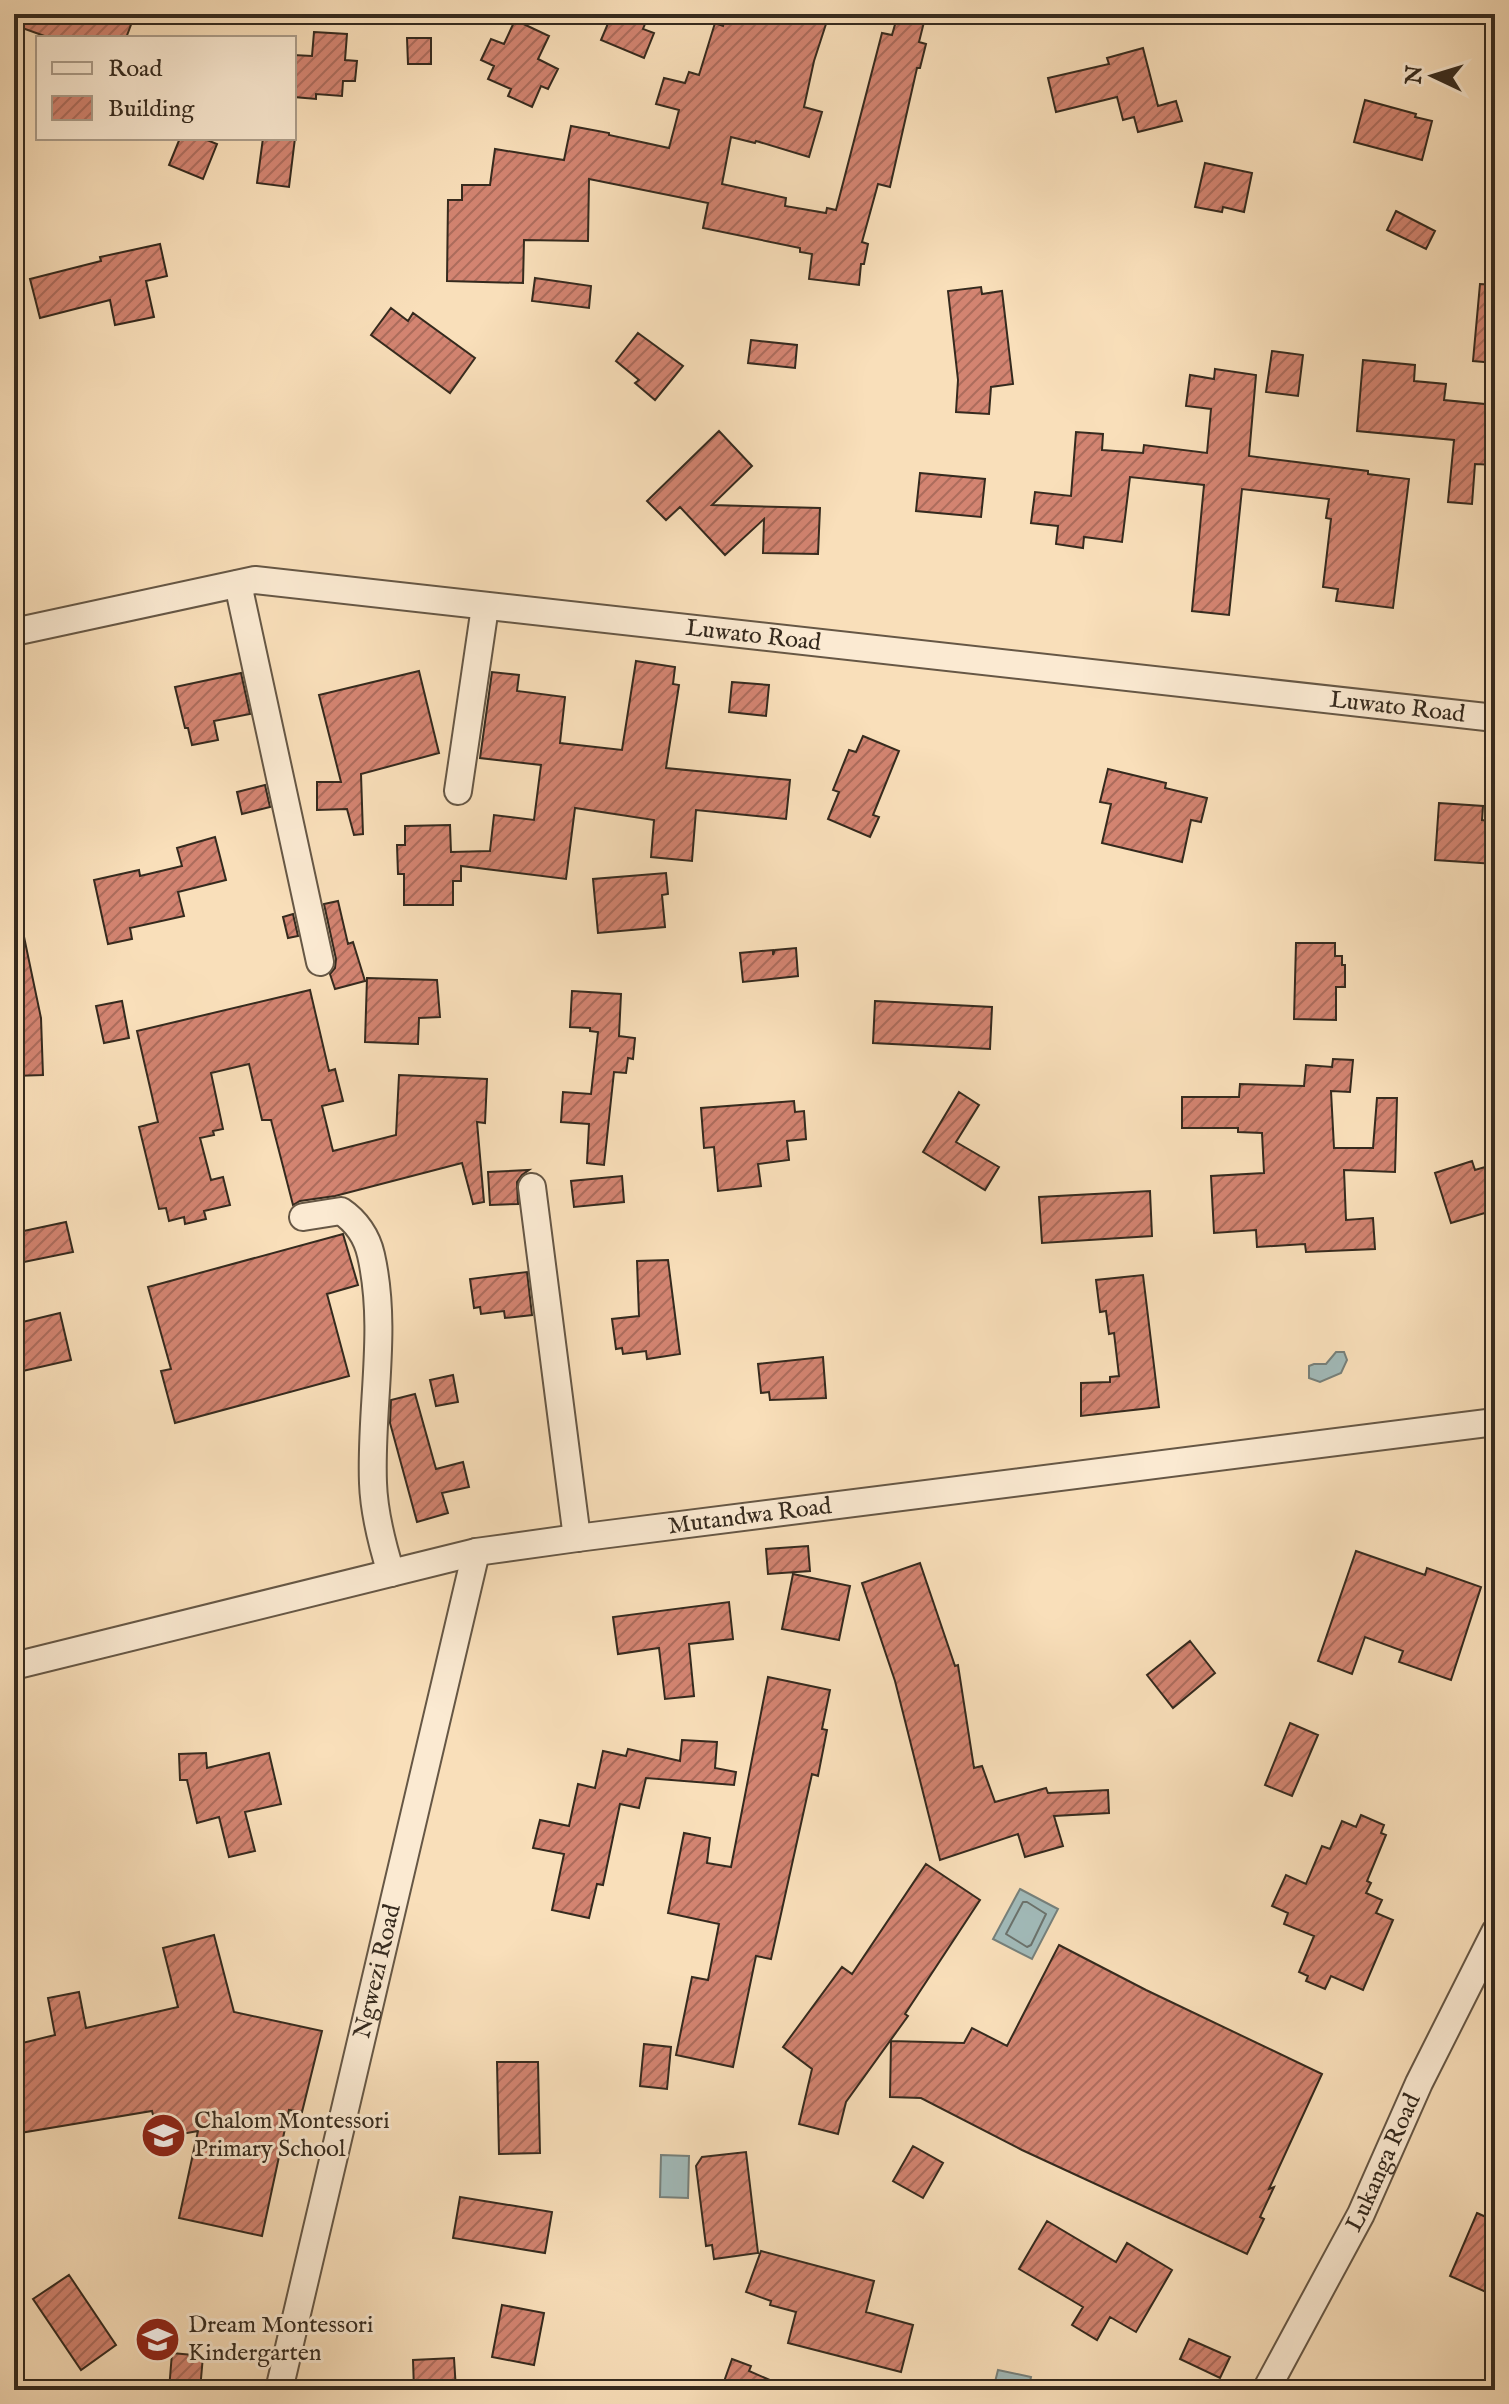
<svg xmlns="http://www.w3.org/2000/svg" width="1509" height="2404" font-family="'IM FELL English',serif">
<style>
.water{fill:#a1bab9;stroke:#76807b;stroke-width:2}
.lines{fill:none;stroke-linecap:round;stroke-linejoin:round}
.shore{stroke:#6b726c;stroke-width:2}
.building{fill:url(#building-hatch);stroke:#352a1e;stroke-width:2}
.minor-casing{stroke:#665745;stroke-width:30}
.minor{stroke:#fbead2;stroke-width:26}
.labels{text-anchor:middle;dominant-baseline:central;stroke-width:6;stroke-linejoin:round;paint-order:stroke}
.street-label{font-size:24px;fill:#352a1e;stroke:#fbead2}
.poi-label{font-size:24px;fill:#352a1e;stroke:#fbead2;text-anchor:start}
</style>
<defs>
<pattern id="building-hatch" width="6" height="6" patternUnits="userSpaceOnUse" patternTransform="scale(2)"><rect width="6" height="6" fill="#d38471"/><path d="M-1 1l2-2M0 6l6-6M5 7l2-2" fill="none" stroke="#ac6c5c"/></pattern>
</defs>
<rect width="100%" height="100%" fill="#f9dfba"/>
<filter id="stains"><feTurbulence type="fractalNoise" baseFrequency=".0025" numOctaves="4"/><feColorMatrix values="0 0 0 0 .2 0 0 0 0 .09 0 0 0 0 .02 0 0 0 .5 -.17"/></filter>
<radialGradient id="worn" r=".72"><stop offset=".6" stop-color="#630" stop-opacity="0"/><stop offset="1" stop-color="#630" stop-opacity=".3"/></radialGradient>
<!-- water -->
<path class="water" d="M1336,1352H1344L1347,1360L1341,1373L1320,1382L1309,1378V1366L1314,1364H1326Z
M1020,1889L1058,1909L1032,1959L993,1939Z
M661,2155L689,2156L688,2198L660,2197Z
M998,2370L1031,2377L1028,2390H993Z"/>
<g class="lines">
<!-- shore -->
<path class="shore" d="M1023,1902H1027L1046,1914L1031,1945L1027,1947L1006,1934Z"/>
</g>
<!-- building -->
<path class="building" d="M14,14H135L126,38H50L14,25Z
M612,14H649L643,29L654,33L644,58L601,40Z
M726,14H817L815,21L826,24L814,61L804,107L822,112L809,157L756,141L755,143L731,137L722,184L786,198L785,206L826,213L827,208L836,210L882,33L892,35L898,14H926L919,42L926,44L920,68H917L890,187L878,184L862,242L868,244L864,264H861L859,285L809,279L812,254L800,252V248L703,228L708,203L589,179L588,241L524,240L523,283L447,281L448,200H462V185H490L495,149L564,160L571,126L609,133V135L669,148L679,110L656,104L664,78L685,83L689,72L699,75L715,23L723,26Z
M515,20L549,36L538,59L558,69L548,89L541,86L532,107L508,96L511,89L488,79L494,66L481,60L491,39L504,44Z
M314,32L347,34L345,60L357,61L355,81H343L342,96L316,94V99L294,97V55L312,56Z
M407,38H431V64H408Z
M1143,48L1158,106L1176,101L1182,121L1138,132L1134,117L1123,120L1117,97L1056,112L1048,78L1109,64L1107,58Z
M1365,100L1416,114L1415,117L1432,121L1422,160L1354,142Z
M180,138H202L217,144L203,179L169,165Z
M263,138H295L289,187L257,183Z
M1205,163L1252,173L1244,212L1223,207L1222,212L1195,207Z
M1396,211L1435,231L1426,249L1387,230Z
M160,244L167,276L146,281L154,317L115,325L110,300L40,318L30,279L101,261L100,257Z
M535,278L591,286L589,308L532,301Z
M1480,284L1495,285V363L1473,361Z
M981,287L982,294L1002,291L1013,384L991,387L989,414L956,412L958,380L948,291Z
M391,308L408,321L413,313L475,358L450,393L371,335Z
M638,333L683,366L655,400L635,383L639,380L616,361Z
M751,340L797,345L795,368L748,363Z
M1272,351L1303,355L1298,396L1266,392Z
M1363,360L1415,365L1414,381L1446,384L1444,400L1495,405V465L1475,464L1472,504L1448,502L1454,440L1357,431Z
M1215,369L1256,375L1249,456L1368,471V474L1409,479L1393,608L1336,601L1338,589L1323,587L1331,519L1326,518L1329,499L1242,489L1229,615L1192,611L1204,485L1130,477L1122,542L1084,537L1083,548L1056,544L1058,526L1031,523L1035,492L1071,496L1076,432L1103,434L1102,450L1143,453L1144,445L1207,453L1211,409L1186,406L1190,375L1214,379Z
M719,431L752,466L712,505L820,508L818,554L763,553L764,519L725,555L680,507L666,520L647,501Z
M920,473L985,479L981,517L916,511Z
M636,661L675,667L673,684L679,685L666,768L790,780L786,819L696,810L692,861L651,857L654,820L575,808L566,879L461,866V881H453V905H404V874H398L397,845H405V826L450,825L451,852L490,851L494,815L534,820L541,765L480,758L492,672L519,675L517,691L565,697L560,743L622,750Z
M419,671L439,753L361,774L363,834L354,835L347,809L317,810V782H341L319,695Z
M241,673L250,714L214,721L218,740L192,745L188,728H185L175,687Z
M732,682L769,685L766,716L729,712Z
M863,736L899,751L873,815L879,817L870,837L828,819L839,792L833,790L849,750L856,752Z
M1108,769L1166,783L1165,788L1207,798L1201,822L1191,820L1182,862L1102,843L1111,804L1100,802Z
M265,785L270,807L242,814L237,792Z
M1439,803L1483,806L1482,820L1495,821V864L1435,860Z
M215,837L226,880L178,892L184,916L130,928L132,939L108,944L94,880L139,870L140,876L182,866L177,848Z
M666,873L668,894L662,895L665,927L598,933L593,879Z
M338,901L348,944L353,942L365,981L335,989L330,974L335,968L336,959L324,904Z
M293,914L298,936L288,938L283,917Z
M23,932L41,1018L43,1075L14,1076V1048H19L18,1003L14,1004V933Z
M1296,943H1335V956H1342V965H1345V987H1336V1020L1294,1019Z
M796,948L798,976L743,982L740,953L773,950V955L775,950Z
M367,978L437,980L440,1017L419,1018L418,1044L365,1042Z
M310,990L329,1071L335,1069L343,1101L322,1106L333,1151L396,1135L399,1075L487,1079L485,1123L477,1122L484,1202L473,1204L462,1163L335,1196L300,1201L293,1205L271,1120H262L249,1064L211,1073L223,1129L213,1131L214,1135L200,1138L211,1180L223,1177L230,1205L204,1211L206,1219L185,1224L184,1217L169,1221L166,1208L159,1209L139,1127L158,1122L137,1031Z
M572,991L621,994L619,1036L635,1038L633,1059L628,1058L626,1073L614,1072L604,1165L587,1163L589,1124L561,1122L563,1092L591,1094L598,1032L590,1031V1028L570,1027Z
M122,1001L129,1038L104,1043L96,1006Z
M875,1001L992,1007L990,1049L873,1043Z
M1333,1059L1353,1060L1350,1092L1331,1091L1334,1148H1373L1377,1098H1397L1395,1172L1344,1170L1346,1220L1373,1218L1375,1249L1306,1252L1305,1244L1257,1247L1256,1230L1214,1233L1211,1176L1264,1173L1262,1133L1238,1132V1128H1182V1097H1239L1240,1084L1304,1086L1306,1065L1332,1067Z
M959,1092L979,1105L956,1142L999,1167L985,1190L923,1152Z
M794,1101L795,1112L804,1111L806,1139L787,1141L789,1160L758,1164L761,1186L718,1191L714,1147L704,1148L701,1108Z
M1472,1161L1475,1170L1495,1164V1210L1451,1223L1435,1173Z
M529,1170L522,1175L517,1182L518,1204L490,1205L488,1172Z
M622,1176L624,1202L574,1207L571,1181Z
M1150,1191L1152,1236L1042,1243L1039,1197Z
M66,1222L73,1252L14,1264V1233Z
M343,1234L358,1285L327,1294L349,1376L175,1423L161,1371L171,1369L148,1287Z
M668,1260L680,1354L647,1359L646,1351L623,1354L622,1348L616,1349L612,1319L639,1316L637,1261Z
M527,1272L532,1315L505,1318L504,1311L481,1314L480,1307L474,1308L470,1279Z
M1143,1275L1159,1407L1081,1416V1383L1110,1382V1377L1119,1376L1114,1333L1109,1334L1106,1311L1100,1312L1096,1280Z
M60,1313L71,1360L14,1373V1324Z
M823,1357L826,1398L770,1400L769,1392L761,1393L758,1364Z
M453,1375L458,1402L436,1406L430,1380Z
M415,1394L436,1469L463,1462L469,1487L442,1493L448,1513L417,1522L390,1423L391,1400Z
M808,1546L810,1571L768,1574L766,1549Z
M1356,1551L1425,1575L1427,1568L1481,1587L1451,1680L1399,1662L1403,1651L1365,1637L1352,1674L1318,1661Z
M920,1563L955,1666L958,1665L974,1768L982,1766L995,1802L1046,1788L1048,1793L1108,1790L1109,1813L1054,1816L1063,1846L1025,1857L1018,1834L940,1860L895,1681L862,1583Z
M793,1574L850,1586L839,1640L782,1629Z
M729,1602L733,1639L689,1644L694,1696L665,1699L659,1648L618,1654L613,1617Z
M1190,1641L1215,1673L1173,1708L1147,1675Z
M768,1677L830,1690L822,1729L827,1730L818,1776L812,1774L771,1959L756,1956L733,2067L676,2055L692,1977L708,1980L719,1924L668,1913L684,1833L710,1838L707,1863L731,1867Z
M1290,1723L1318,1735L1292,1796L1265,1785Z
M682,1740L717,1742L715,1768L736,1772L734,1785L646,1778L639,1808L620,1804L603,1885L597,1884L589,1918L552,1910L564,1854L533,1848L540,1820L569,1826L578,1784L595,1788L603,1751L626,1756L628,1749L680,1761Z
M206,1753L207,1768L269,1753L281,1804L245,1812L255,1851L229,1857L219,1817L197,1823L187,1780H180L179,1754Z
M1361,1815L1384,1825L1381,1833L1386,1835L1367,1881L1371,1883L1366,1893L1382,1900L1376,1913L1393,1920L1363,1990L1331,1976L1325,1989L1306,1981L1308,1976L1299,1972L1314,1936L1284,1924L1288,1913L1272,1906L1286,1875L1306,1884L1322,1846L1330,1849L1342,1821L1356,1827Z
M926,1864L980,1900L905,2014L908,2016L846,2102L838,2134L799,2124L812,2069L783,2047L842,1967L852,1974Z
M214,1935L234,2012L322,2031L302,2112L289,2110L262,2236L179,2218L198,2131L159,2138L152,2111L14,2134V2045L55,2035L48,1998L79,1992L86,2028L178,2007L163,1948Z
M1059,1945L1146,1990L1322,2074L1269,2189L1274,2187L1260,2217L1264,2219L1247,2254L1022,2150L921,2098L890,2097L891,2041L964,2043L972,2028L1007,2046Z
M644,2044L671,2047L667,2089L640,2086Z
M497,2062H538L540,2153L499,2154Z
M913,2146L943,2163L923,2198L893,2181Z
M746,2152L758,2253L714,2259L712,2245L706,2246L696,2166L702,2157Z
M460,2197L552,2212L545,2253L453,2238Z
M1477,2213L1495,2221V2245L1487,2263L1495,2266V2296L1450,2276Z
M1047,2221L1116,2262L1127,2243L1172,2270L1136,2332L1110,2317L1097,2340L1072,2325L1083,2307L1019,2269Z
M761,2251L874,2281L866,2312L913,2325L901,2372L788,2343L796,2312L770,2305L771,2301L746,2292Z
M69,2275L116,2345L81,2370L33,2299Z
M502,2305L544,2313L534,2365L492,2357Z
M1189,2339L1230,2357L1220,2378L1180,2359Z
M172,2353L203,2356L200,2390H169Z
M454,2358L456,2390H414L413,2360Z
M732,2359L751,2366L749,2371L793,2390H721Z"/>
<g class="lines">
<defs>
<g id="minor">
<path d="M238,584L320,962"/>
<path id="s1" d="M14,632L255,580L1495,718"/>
<path d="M458,791L485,607"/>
<path d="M532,1187L577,1538"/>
<path d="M303,1217L341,1211C356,1221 367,1237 371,1255C388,1330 370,1407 373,1483C374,1513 382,1544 391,1573"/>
<path id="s2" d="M14,1666L476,1552L577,1538L1495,1422"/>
<path id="s3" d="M279,2390L476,1552"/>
<path id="s4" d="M1266,2390L1361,2214L1419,2083L1495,1932"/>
</g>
</defs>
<!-- minor casing -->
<use href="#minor" class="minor-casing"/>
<!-- minor -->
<use href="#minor" class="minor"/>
</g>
<!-- icons -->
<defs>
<symbol id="school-disc" viewBox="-11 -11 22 22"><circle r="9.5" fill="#8f2418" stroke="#fbead2"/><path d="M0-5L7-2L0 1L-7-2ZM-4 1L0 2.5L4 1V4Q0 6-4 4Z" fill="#fff"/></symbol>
</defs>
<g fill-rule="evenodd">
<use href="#school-disc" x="138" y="2110" width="51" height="51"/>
<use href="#school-disc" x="132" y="2314" width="51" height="51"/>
</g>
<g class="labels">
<!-- street labels -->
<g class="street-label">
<text stroke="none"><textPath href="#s1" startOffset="748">Luwato Road</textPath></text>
<text stroke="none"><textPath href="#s1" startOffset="1396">Luwato Road</textPath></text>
<text stroke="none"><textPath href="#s2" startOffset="752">Mutandwa Road</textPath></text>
<text stroke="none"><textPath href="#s3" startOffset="430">Ngwezi Road</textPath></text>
<text stroke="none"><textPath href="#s4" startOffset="256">Lukanga Road</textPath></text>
</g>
<!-- poi labels -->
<g class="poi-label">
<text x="194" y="2121">Chalom Montessori<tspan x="194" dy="28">Primary School</tspan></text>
<text x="188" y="2325">Dream Montessori<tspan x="188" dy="28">Kindergarten</tspan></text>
</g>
</g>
<!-- margin -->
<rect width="1509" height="2404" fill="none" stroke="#f9dfba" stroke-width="48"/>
<rect x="16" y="16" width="1477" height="2372" fill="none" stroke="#352a1e" stroke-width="4"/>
<rect x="24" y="24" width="1461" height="2356" fill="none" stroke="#352a1e" stroke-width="2"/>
<!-- legend -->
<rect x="36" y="36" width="260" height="104" fill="#fbead2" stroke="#ac9d8a" stroke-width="2"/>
<rect x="52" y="62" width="40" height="12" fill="#fbead2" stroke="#ac9d8a" stroke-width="2"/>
<text x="108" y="76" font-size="24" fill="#352a1e">Road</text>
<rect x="52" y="96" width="40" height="24" fill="url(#building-hatch)" stroke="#ac9d8a" stroke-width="2"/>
<text x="108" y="116" font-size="24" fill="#352a1e">Building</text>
<!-- north arrow -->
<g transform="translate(1433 76) rotate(274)" stroke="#fbead2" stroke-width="6" paint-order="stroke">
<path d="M0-6L14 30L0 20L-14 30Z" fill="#352a1e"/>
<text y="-12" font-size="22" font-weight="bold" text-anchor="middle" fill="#352a1e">N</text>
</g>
<rect width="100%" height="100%" filter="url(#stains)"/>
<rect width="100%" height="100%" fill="url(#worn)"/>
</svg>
